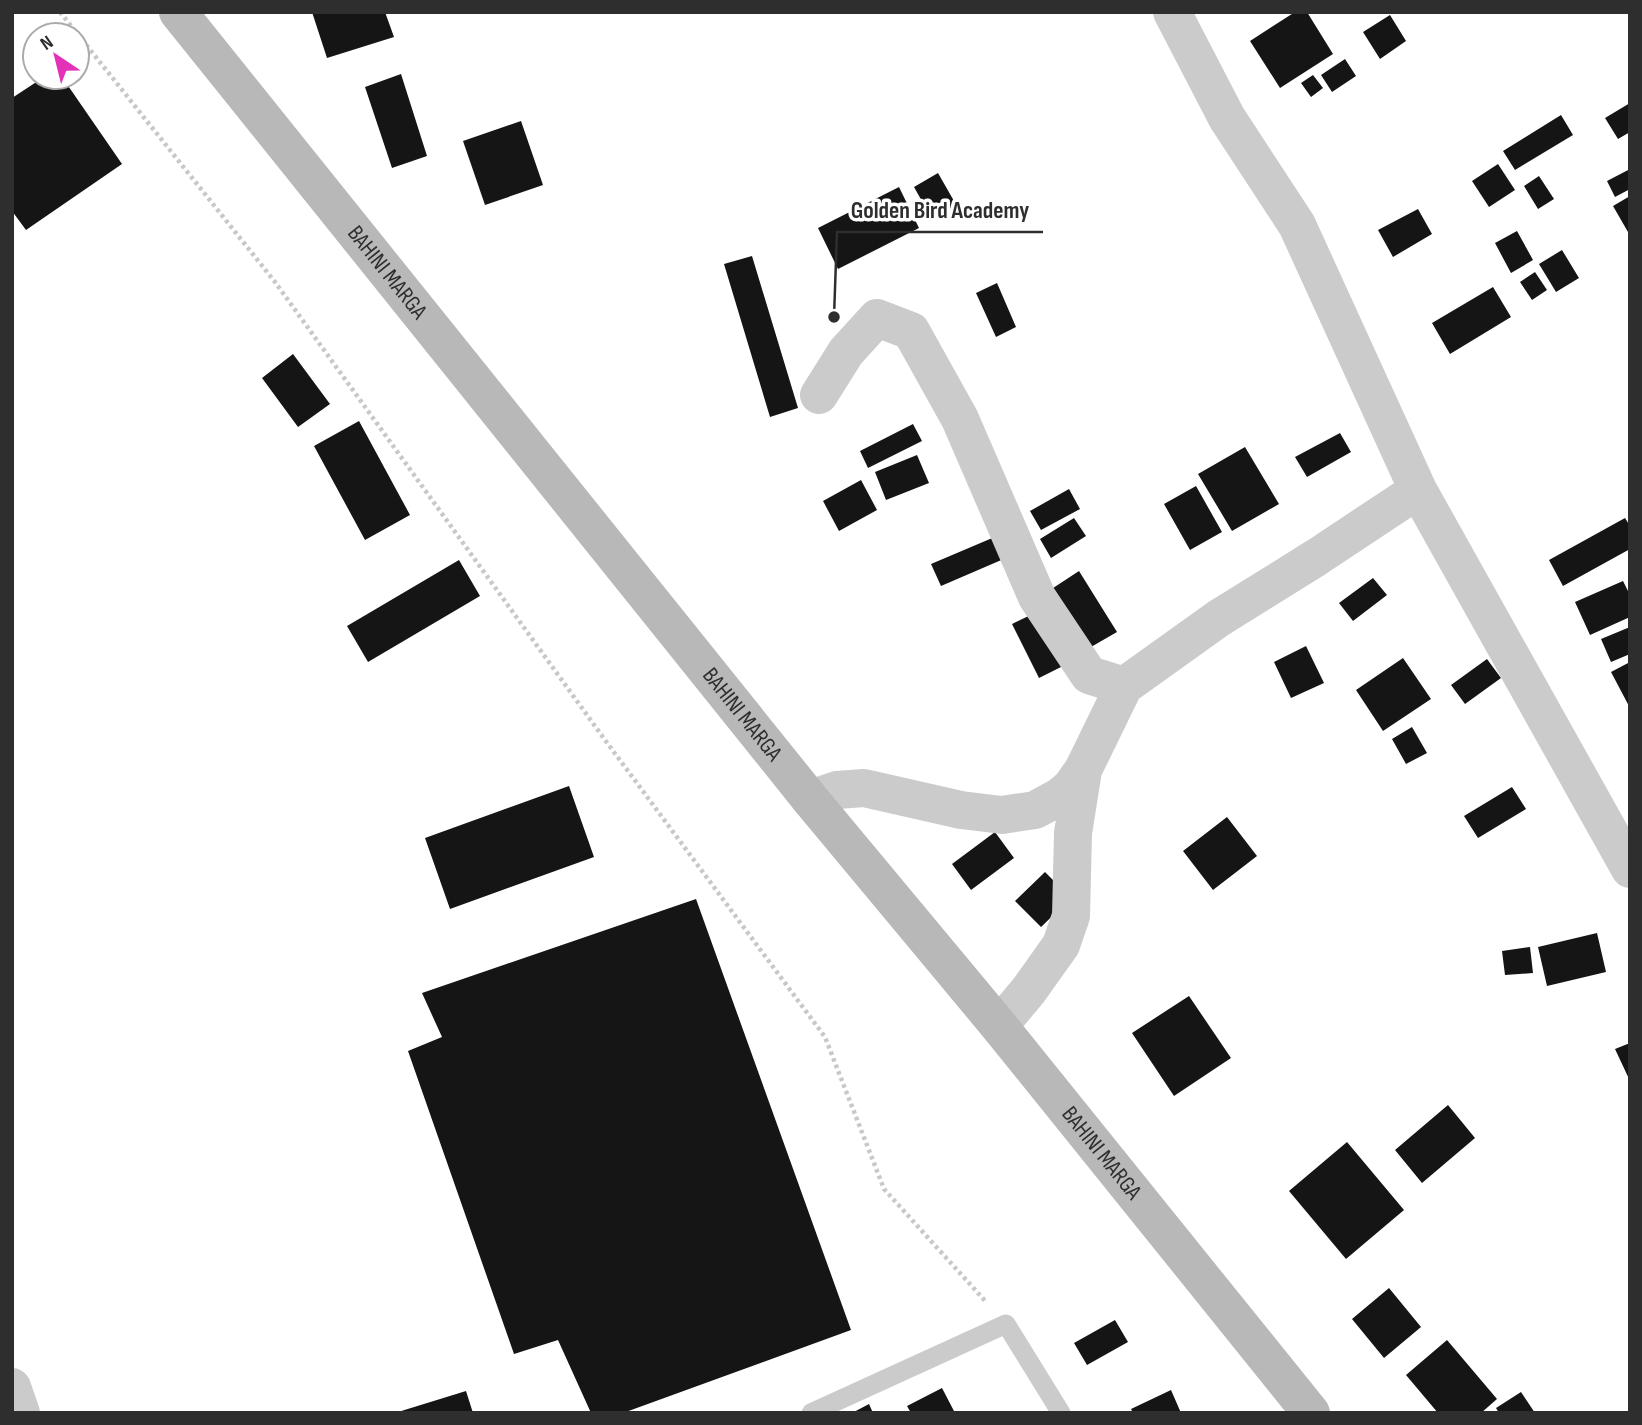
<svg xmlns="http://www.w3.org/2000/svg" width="1642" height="1425" font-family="'Sofia Sans Condensed',sans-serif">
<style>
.building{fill:#151515}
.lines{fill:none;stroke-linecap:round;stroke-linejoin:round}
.path{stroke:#c8c8c8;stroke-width:4.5;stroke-dasharray:3.5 3.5;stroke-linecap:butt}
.lane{stroke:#cbcbcb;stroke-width:19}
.street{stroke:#cbcbcb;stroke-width:38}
.secondary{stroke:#b8b8b8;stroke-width:38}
.labels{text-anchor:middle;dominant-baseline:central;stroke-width:7;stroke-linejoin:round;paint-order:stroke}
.street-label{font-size:23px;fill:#2e2e2e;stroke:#fff}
.leader{fill:none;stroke:#2e2e2e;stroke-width:2.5}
.callout-dot{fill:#2e2e2e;stroke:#fff;stroke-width:2.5}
.callout-label{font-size:24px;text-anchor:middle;font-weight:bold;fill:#2e2e2e;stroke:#fff;stroke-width:7;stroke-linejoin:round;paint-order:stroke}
</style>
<rect width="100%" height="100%" fill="#fff"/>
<!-- building -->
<path class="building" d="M312,12H385L394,37L327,58Z
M1295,12H1307L1333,54L1280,88L1250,41Z
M1390,15L1406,41L1380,59L1363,32Z
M1345,59L1356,76L1332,92L1321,75Z
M401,74L427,156L392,168L365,87Z
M1313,75L1323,88L1311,97L1301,83Z
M44,77H62L122,164L26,230L12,211V98Z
M1630,103V132L1618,139L1605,118Z
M1561,115L1573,135L1515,170L1503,151Z
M521,121L543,185L485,205L463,141Z
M1498,164L1515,190L1489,207L1472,181Z
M1630,169V189L1615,197L1607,181Z
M938,173L958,208L933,221L914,187Z
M1539,176L1554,199L1538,209L1524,186Z
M899,187L919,228L838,269L818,228Z
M1630,196V230L1628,232L1613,206Z
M1418,209L1432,234L1393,257L1378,230Z
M1517,231L1533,260L1511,273L1495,243Z
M1562,250L1579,278L1556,292L1539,264Z
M752,256L798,408L770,417L724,264Z
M1535,272L1547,290L1532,300L1520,282Z
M997,283L1016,327L996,337L976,293Z
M1493,287L1511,317L1450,354L1432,323Z
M293,354L330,404L298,427L262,378Z
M359,421L410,515L365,540L314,446Z
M913,424L922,441L868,468L860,451Z
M1340,433L1351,452L1307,477L1295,457Z
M1245,447L1279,504L1232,531L1198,474Z
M917,455L929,483L886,500L875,472Z
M861,480L877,510L839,531L823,501Z
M1196,486L1222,532L1190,550L1164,504Z
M1069,489L1080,509L1041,530L1030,511Z
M1074,518L1086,536L1051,558L1040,539Z
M1625,518L1630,526V549L1563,586L1549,560Z
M997,536L1006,558L941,586L931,564Z
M459,560L480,596L368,662L347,626Z
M1079,571L1117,632L1084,651L1047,592Z
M1373,578L1387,595L1353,621L1339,603Z
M1623,581L1630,595V617L1590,635L1575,602Z
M1039,611L1065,665L1039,678L1012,624Z
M1630,627V654L1611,662L1601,639Z
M1306,646L1324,683L1291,698L1274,662Z
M1403,658L1431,699L1383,731L1356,690Z
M1487,659L1501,678L1465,704L1451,685Z
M1630,662V708L1611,672Z
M1412,727L1427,753L1406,764L1392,739Z
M569,786L594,857L450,909L425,838Z
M1512,787L1526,809L1478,838L1464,816Z
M1227,817L1257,856L1213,890L1183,851Z
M995,832L1014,858L971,890L952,864Z
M1045,872L1071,898L1041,927L1015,901Z
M696,899L851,1330L623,1413H591L558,1340L514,1354L408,1051L442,1037L422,993Z
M1597,933L1606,972L1547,986L1538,947Z
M1530,947L1533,973L1505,975L1502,951Z
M1189,996L1231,1058L1174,1096L1132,1033Z
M1630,1043V1081L1615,1049Z
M1448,1105L1475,1138L1422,1183L1395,1150Z
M1347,1142L1404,1210L1346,1259L1289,1191Z
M1389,1288L1421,1327L1384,1358L1352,1319Z
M1115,1320L1128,1342L1087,1365L1074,1343Z
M1447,1340L1497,1399L1481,1413H1438L1406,1375Z
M942,1388L955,1413H911L907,1406Z
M1171,1390L1181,1413H1133L1131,1409Z
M466,1391L473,1413H398V1412Z
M1521,1392L1535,1413H1499L1496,1408Z
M869,1404L873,1413H852Z"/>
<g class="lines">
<!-- path -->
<path class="path" d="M60,12L275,282L605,740L825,1037L884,1189L987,1303"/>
<!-- lane -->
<path class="lane" d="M811,1413L1006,1324L1061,1413"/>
<!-- street -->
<path class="street" d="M1172,12L1227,118L1297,225L1418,490L1630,869
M819,395L846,352L877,318L911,331L960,419L1037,597L1089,675L1124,686L1219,618L1317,557L1418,490
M810,799L837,790L864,788L961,810L1002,815L1035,810L1059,797L1071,787L1083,770L1124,686
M999,1026L1029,990L1061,945L1071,916L1073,833L1083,770
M12,1387L21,1413"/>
<!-- secondary -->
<path class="secondary" id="s1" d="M178,12L810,799L999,1026L1311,1413"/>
</g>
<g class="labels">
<!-- street labels -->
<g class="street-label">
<text stroke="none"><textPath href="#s1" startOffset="334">BAHINI MARGA</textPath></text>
<text stroke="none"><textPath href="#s1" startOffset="901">BAHINI MARGA</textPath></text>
<text stroke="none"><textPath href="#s1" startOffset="1468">BAHINI MARGA</textPath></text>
</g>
</g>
<!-- callouts -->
<path class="leader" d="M834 317L837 232H1043"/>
<circle class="callout-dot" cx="834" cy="317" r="7"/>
<g class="callout-label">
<text x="940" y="218">Golden Bird Academy</text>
</g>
<!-- border -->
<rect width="1642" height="1425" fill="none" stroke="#2e2e2e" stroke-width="28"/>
<!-- north arrow -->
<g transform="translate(56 56) rotate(325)"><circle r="33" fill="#ffffff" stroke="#ababab" stroke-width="2"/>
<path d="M0-5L12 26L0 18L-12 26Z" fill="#e332b8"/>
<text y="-10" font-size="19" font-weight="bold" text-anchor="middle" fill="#2e2e2e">N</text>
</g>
</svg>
